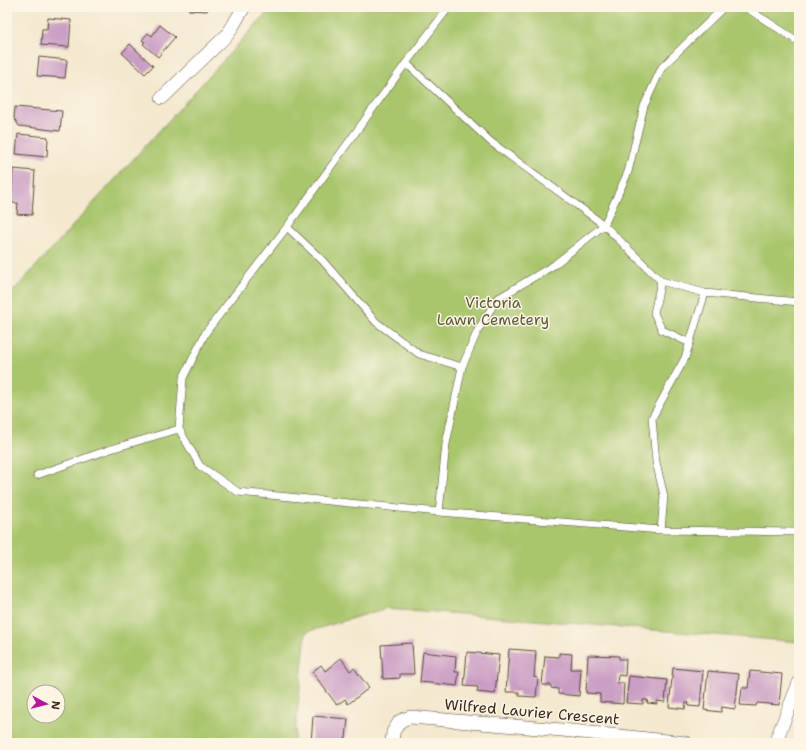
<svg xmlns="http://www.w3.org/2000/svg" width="806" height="750" font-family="'Shantell Sans',sans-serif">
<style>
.green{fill:#a9c66d;stroke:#727846;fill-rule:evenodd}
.building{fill:#c99cc4}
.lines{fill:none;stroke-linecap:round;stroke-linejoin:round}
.service-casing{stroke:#574639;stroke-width:8}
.minor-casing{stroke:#574639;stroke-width:14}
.service{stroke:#fff;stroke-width:7}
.minor{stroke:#fff;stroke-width:13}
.labels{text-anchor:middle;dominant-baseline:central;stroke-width:3;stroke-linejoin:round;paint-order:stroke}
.park-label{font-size:15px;fill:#5c5936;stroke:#fcf5e5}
.street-label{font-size:15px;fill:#3b2a1e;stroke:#fcf5e5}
</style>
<rect width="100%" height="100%" fill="#fcf5e5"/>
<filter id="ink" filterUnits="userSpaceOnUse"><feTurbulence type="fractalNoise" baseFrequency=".025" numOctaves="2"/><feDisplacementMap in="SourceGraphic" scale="8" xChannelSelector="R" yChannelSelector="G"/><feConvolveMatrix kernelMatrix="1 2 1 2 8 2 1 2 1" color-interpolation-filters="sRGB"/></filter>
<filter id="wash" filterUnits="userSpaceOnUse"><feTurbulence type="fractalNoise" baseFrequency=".012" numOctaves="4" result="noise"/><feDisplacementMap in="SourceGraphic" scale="16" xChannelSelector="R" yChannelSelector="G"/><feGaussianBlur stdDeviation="0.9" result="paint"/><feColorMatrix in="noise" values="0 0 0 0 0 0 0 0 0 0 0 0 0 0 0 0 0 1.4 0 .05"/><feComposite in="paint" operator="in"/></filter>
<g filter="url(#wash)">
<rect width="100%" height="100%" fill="#f4e8cf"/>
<!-- green -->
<path class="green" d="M272,7H799V642L387,608L306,632L294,743H7V298ZM34,692H58V716H34Z"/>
<g id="blocks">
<!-- building -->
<path class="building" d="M189,7H208L207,11L189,10Z
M48,18L71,20L69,47L41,45L42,29H47Z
M160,25L175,37L158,57L143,44L145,42L142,40L148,33L152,36Z
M130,44L153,66L145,74L122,53Z
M39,57L67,60L65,78L37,76Z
M15,107L62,111L60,131L19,126L14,118Z
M18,134L48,137L47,157L16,154Z
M13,169L35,171L32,215L17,214L18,203H11Z
M412,643L414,674H400V678L383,679L381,645Z
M509,649L536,651L534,677L538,678L536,697L519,696V692H506Z
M423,652L456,656L455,672H459L457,686L420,682Z
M467,652L499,655L495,694L477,692L478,687L464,686Z
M559,653L572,654L571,669H581L579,696L558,694V689L551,688V685H542L545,656L559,657Z
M588,655L619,656V659H626L625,676L618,675L617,683H624L623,704L600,702V694L586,693Z
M341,658L350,671L354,668L369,688L348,704L345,699L337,705L312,672L321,665L325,671Z
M673,668L703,671L700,707L688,706L689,703H686L685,709L669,707Z
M708,671L739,674L735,709L722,707L721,712L704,710Z
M750,671L782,674L779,705L757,703L756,706L740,705L742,688H748Z
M629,676L667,680L665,702L657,701V704L647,703L648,700H643V704L626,703Z
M313,716L348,719L346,738H344V743H311Z"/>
</g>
</g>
<g filter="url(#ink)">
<use href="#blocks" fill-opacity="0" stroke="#574639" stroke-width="1"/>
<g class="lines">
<defs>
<path id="service" d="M449,7L406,63L287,227L206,332L183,378L179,429L200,466L238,492L439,512L661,530L799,532
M745,7L799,42
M406,63L491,142L604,225L661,281L705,293L799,302
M287,227L322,260L376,322L419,354L462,367
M661,281L654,313L662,330L690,343
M37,475L111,449L179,429
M439,512L446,444L462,367L478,330L497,299L554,265L604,225L628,172L644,106L662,67L724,7
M661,530L664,496L656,462L652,418L685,358L705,293"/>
<path id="minor" d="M162,98L228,34L244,7
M392,743L393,732L400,721L410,717L562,730L686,743
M775,743L799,683"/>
</defs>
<!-- service casing -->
<use href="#service" class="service-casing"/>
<!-- minor casing -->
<use href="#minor" class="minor-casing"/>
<!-- service -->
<use href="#service" class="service"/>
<!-- minor -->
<use href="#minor" class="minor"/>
</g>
</g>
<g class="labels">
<!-- park labels -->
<g class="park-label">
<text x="493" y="303">Victoria<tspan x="493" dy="17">Lawn Cemetery</tspan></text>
</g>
<!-- street labels -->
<g class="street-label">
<text transform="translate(532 712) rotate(5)">Wilfred Laurier Crescent</text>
</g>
</g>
<!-- margin -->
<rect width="806" height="750" fill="none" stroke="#fcf5e5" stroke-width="24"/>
<!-- north arrow -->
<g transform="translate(46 704) rotate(97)"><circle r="19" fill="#fcf5e5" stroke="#afa495"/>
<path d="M0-3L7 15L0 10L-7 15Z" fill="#b5179e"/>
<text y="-6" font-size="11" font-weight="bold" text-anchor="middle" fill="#3b2a1e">N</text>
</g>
</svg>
